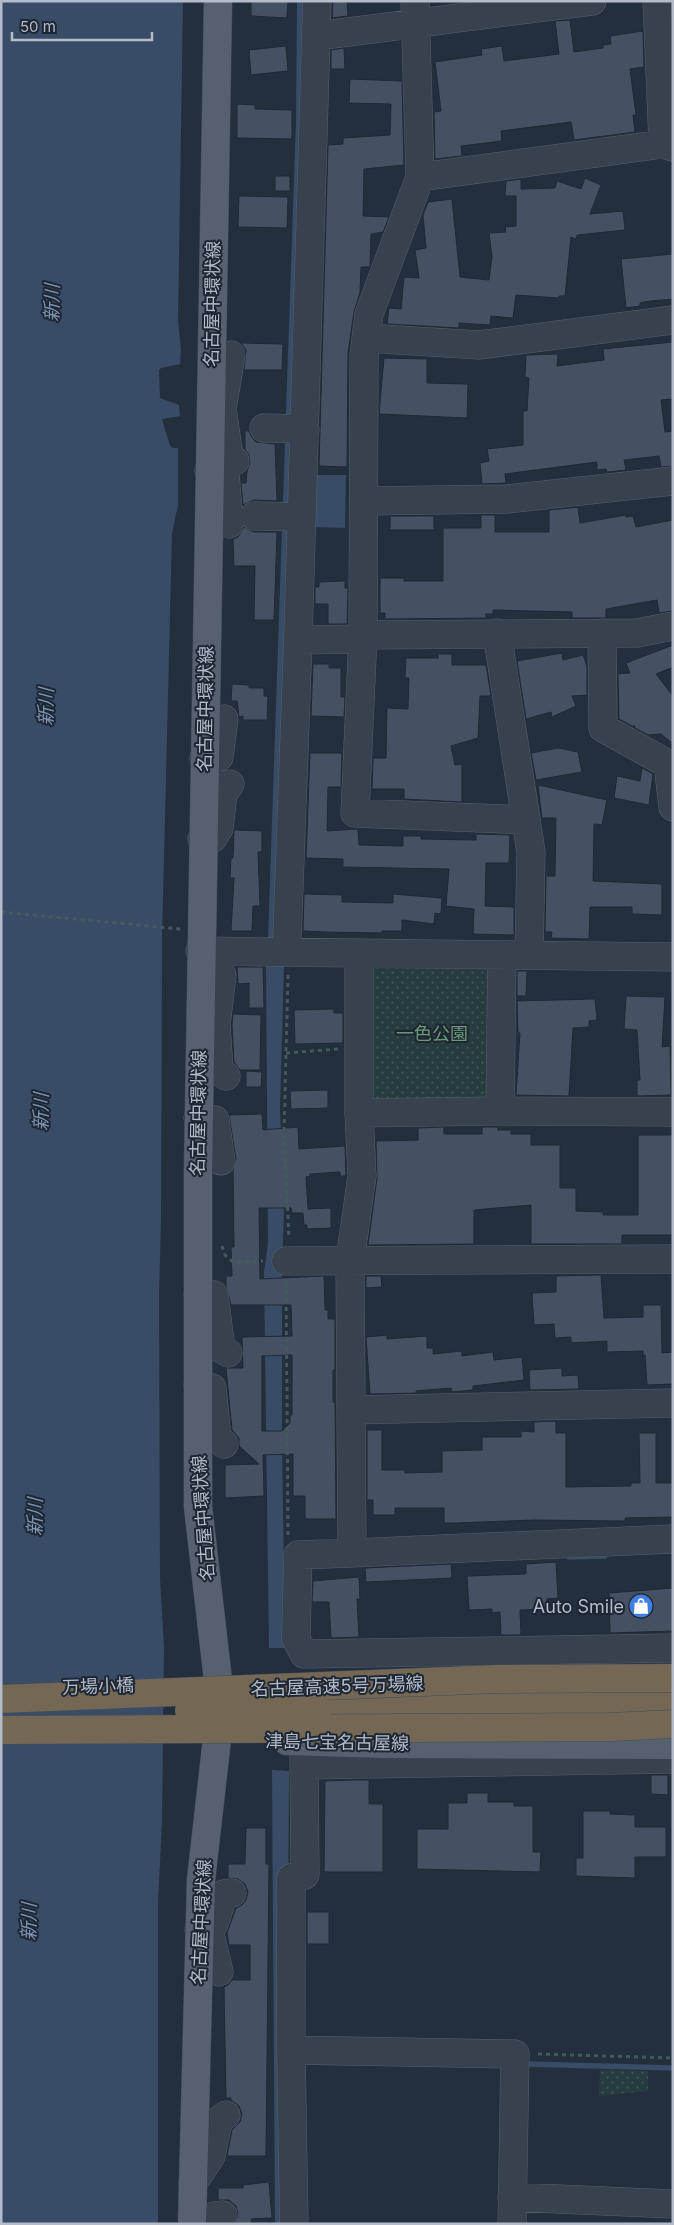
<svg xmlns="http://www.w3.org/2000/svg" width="674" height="2225" font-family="Inter,'Noto Sans JP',sans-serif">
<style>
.grass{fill:url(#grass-dots)}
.water{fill:#394c67}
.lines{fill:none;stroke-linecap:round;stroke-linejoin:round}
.stream{stroke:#394c67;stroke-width:5.5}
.building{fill:#455162;stroke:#1f2835;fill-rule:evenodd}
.minor-casing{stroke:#565f6c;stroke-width:29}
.major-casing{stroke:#414a57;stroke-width:29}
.highway-casing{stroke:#434c59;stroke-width:29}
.path{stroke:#44595c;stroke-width:3;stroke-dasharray:4 4;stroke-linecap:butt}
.minor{stroke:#38414e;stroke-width:28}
.major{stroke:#56606e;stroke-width:28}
.highway{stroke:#746855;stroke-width:28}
.highway-bridge-casing{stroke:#434c59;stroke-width:29;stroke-linecap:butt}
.highway-bridge{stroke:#746855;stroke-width:28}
.labels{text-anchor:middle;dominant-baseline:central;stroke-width:4;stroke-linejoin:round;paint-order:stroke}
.street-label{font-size:18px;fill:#b4bcc9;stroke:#1d2633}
.park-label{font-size:18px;fill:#6b9a76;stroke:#1d2633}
.poi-label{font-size:18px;fill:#b4bcc9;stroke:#1d2633;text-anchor:end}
.water-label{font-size:19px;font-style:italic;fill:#7c92b1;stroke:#1d2633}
</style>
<defs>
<pattern id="grass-dots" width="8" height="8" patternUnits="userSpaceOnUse" patternTransform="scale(1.25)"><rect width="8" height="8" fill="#263c3f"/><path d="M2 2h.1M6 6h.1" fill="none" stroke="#435659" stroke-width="1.8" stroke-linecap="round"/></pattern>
</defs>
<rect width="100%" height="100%" fill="#242f3e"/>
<!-- grass -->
<path class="grass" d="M374,965L491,966L495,1097L379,1102L369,1092L367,972Z
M600,2070L648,2071V2091L599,2096Z"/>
<!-- water -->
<path class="water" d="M1,1H183L178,320L181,350L180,364L161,368L159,370L160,398L179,405L180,416L162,419L170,446L173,448H178V505L172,533L162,938L161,1221L159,1292L160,1579L164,1647L162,1821L158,1902V2224H1Z
M297,1H311L280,1109L284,1213L282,1267V1441L285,1648H269L264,1273L268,1243L266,954L268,939L296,121Z
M315,475H346L345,528L314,527Z
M272,1770L289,1771L288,1947L290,2224H275Z"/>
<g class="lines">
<!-- stream -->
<path class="stream" d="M569,1557L605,1556
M525,2064L673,2068"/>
</g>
<!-- building -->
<path class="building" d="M251,1H288L287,18L251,16Z
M333,1H347L348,16L332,18Z
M570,20L574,52L603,48V45L611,44L610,36L643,31L644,67L630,69L636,115H633L635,132L574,140L571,122L501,131L502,141L461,146L462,156L435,159L434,112L441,111L435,62L482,55L481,49L502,46L504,61L559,54L555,21Z
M286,46L288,71L251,75L249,50Z
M344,48L345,69H331V50Z
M350,79L402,81L404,165L364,169L363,216L389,217L383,232L371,234L370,267H361L360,292L354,312L348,353L347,467L319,466L328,145L343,144V138L390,135L391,104L349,103Z
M237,104L255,105V109L292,110V139L237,138Z
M275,176H290V191H275Z
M585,178L601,185L590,214L623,211L625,230L577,235L576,239L571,237L565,296H559V298L516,295L513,318L491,316L490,325L459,323V328L387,324L389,308L401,309L404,277L419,278L415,250L426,248L423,215L428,202L452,199L460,277L489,280L492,257L489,233L506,232L505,227L516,226V196H505L506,181L521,179V189L555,188L557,181L581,189Z
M239,196L288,197L287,228L238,227Z
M673,254V299L650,301L640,303V306L626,308L621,259Z
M673,342V399L661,400L665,432L673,431V466L661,467L659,456L624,460L626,470L607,472L606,469L597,470V462L505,474L506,483L482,484L480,463L489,461L487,449L523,445V411H527L529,378L525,377L526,355L558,354L557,366L604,360L603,349Z
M241,343L283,344L282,370H244L246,350Z
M384,358L427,359V383L468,384L467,418L379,414Z
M245,431H249L251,436L256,442L275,444L277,501L254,500L243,505L241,483H246L247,471L250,463L249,455L245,449Z
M578,507L580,523L626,515V517L633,516L636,527L673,520V611L659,613L657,600L606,609V618H572V612L493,610V614H486V618L385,619V613H380V578H404V581H443V528H481V515H495V532H549V510Z
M390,516H434V530H390Z
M244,527L254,532H277L274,620H254L255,566H234L233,539L238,537Z
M345,581V588H348L347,624H328V604H315V587H319V582Z
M673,645V667L656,674L673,696V744L661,734L648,735L635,728V726H632L619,719L618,674L630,673L626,663Z
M562,653L563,660L583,655L587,666V695L572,696L576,706L552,717L551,712L526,719L517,661Z
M438,654H452V665H486L491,696H480L478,738L451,746L455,765L462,764V802L404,799V789H372L373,758H386L387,708L408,709L409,678H405L406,658H438Z
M313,664H329V668H341V697H345L344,717L311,716Z
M232,684L249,685V688H264V696H268L267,720H243V716L239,717L237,701H231Z
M558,748L578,752L582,772L536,780L531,753Z
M310,753H342L341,787H328L327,831L358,829L359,845L403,846V836H421V839L476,840V834L510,835L509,863H486L485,906L514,907V935L473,934L474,909L446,906L449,869L343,867V859L306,858Z
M642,768L653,774L649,805L614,798L617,776L640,781Z
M538,785L607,800L602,825L594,824L593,881L662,884V915L632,914V907H590L589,939L551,938L552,932H545L546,876H555L556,818H542Z
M234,830L262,831V852H258L260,906H253L252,931H231L234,878H230L231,858H233Z
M304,894L342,895V902L393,903V894L442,898L441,914L435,913L434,924L402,920V931H382V933L324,932L303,931Z
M237,967H263L264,1008H249V983L238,984Z
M517,971H527L526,996H517Z
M626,996L665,997L662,1047L670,1046L671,1095L637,1096V1080H640L637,1030L624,1029Z
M595,999L597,1020L589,1021V1027L573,1028L569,1096L516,1095L520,1033H518L517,1001Z
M334,1009V1013H343V1043L295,1044L294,1010Z
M233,1014L261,1015L260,1070H240L234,1062L232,1025Z
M246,1071L262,1072L261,1087H246Z
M328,1090V1108L291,1109L290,1091Z
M262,1114L263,1130L298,1127L299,1149L345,1146L346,1176H340V1172L310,1174V1176L306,1177L308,1209L331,1208V1228L307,1229V1225H304L303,1213H292L291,1208H259L260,1279L324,1276L325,1310H328V1319H335V1370H333V1402H335L336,1519H305V1496H293V1454L263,1455L264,1496L225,1498V1465L259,1464L239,1446V1438L232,1430L226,1368H243L242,1337L292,1336L291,1305H231L226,1286V1276H232L231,1247H234L233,1170L236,1159L229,1115ZM292,1355V1415H290V1423L282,1431H262V1356Z
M444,1127V1134H482V1127H498V1130H511V1134H531V1145H560V1188H576V1211L603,1212V1215H638V1135H673V1235H622V1244H531V1205L474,1210V1244L368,1245L377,1178L376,1141L418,1140V1128Z
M601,1275L604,1318L643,1317V1305H661L662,1353L673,1352V1384L647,1385L645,1355H643V1351L607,1352V1341L571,1343V1337L555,1338L554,1324L534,1325L532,1293L556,1292V1276Z
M366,1276H381L382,1287L366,1288Z
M387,1335V1339L427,1336V1348H433V1354L462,1351V1356L493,1352L494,1360L522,1357L524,1380L473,1386V1390L452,1392L451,1388L416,1391V1393L370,1394L366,1337Z
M562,1368V1376L578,1375L579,1389L530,1390L529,1370Z
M556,1421V1433H566V1487L631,1486V1483H640L639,1433H656V1483H673V1517L625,1518V1521L534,1520L456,1523H444V1508H395V1515H373V1500H367V1430H382V1470H405V1473L442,1472V1451L482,1450V1437H521V1431L534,1432V1422Z
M556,1562L558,1598L547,1599V1609L520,1610L521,1635H501L500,1612L492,1613V1609L469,1610L467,1576L526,1574V1564Z
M451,1564L452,1578L366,1582L365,1568Z
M359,1577L360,1599H357L359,1637L331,1638L329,1602H312L313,1581Z
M673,1588V1631L610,1633L609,1593Z
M651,1775H668V1795L651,1794Z
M353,1780H369V1804H383V1872H324L325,1781Z
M467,1793H488V1802H514V1806H533V1852H541L540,1872L417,1869V1829H448V1803H467Z
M583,1811H610V1814L635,1815V1827H666V1857H635V1878L576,1876V1858H583Z
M246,1828H266V1864H269L266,2156H227L232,2130L240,2122L242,2114L239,2106L231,2100V2098H226L224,1987L228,1985L232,1980H250V1945H229L227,1933L236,1908L242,1905L246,1900L248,1892L245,1884L238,1879L228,1878V1864H245Z
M307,1912H329V1944H307Z
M269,2182L272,2218L251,2219L252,2224H235L238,2214L236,2206L229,2200H218V2188H243V2185Z"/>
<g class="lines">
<defs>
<path id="minor" d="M415,1L420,177L369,314L364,355L363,635L355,813L526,820
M657,1L663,144
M317,36L592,1
M420,177L663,144L673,147
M366,338L479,345L673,320
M231,355L222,409L229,456L235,461
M264,428L305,429
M209,471L225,473L229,524
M364,501L507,499L673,481
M254,516L302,517
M497,633L531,852L529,955
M602,633L603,728L668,764L673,807
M363,635L637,633L673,626
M298,640L363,639
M204,758L219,757L224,719
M202,839L213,838L219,828L223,794L230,784
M200,951L673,957
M289,952L287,942L298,640L317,1
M359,953V1113L362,1176L350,1260L352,1553L673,1539
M222,975L216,1025L219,1070L226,1076
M500,1111L502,955
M359,1113L500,1111L673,1112
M198,1118L215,1120L221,1161
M286,1261L673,1259
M198,1294L214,1295L221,1349L228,1353
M198,1385L212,1388L217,1438L224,1444
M351,1410L673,1403
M352,1553L298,1555L296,1639L304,1654L673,1648
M304,1765L673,1759
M199,1930H209L214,1924L224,1894L232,1893
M209,1930L219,1972
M291,2050L515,2054L512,2224
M193,2183L211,2156L218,2121L226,2115
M512,2197L673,2204
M211,2224L215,2216L223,2215
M294,2224L291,2050V1878L305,1875L304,1757"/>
<path id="major" d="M287,1741L383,1744L673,1745
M192,2224L201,1880L217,1739L218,1680L198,1507V1171L218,1"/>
<path id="highway" d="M318,1708L673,1703"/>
</defs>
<!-- minor casing -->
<use href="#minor" class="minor-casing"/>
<!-- major casing -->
<use href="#major" class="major-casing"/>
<!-- highway casing -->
<use href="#highway" class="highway-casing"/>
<!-- path -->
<path class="path" d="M1,912L180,929
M288,975L284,1133L289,1239
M286,1053L338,1049
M222,1246L225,1255L233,1262L263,1261
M286,1283L288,1536
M538,2054L673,2058"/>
<!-- minor -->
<use href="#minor" class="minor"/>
<!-- major -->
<use href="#major" class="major"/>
<!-- highway -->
<use href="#highway" class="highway"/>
<defs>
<path id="highway-bridge" d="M1,1699L498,1679L673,1678
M189,1710L318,1708
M1,1730L609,1727L673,1724"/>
</defs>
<!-- highway-bridge casing -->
<use href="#highway-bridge" class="highway-bridge-casing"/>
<!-- highway-bridge -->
<use href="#highway-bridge" class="highway-bridge"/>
</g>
<!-- icons -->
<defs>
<symbol id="shop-disc" viewBox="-11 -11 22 22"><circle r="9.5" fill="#3f7fe0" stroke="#1d2633"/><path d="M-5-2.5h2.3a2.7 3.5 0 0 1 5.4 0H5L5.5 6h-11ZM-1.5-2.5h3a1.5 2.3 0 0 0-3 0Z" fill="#fff"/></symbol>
</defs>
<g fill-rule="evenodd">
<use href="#shop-disc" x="627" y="1592" width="28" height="28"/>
</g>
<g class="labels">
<!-- street labels -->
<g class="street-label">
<text transform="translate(212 304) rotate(-89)">名古屋中環状線</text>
<text transform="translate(205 709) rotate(-89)">名古屋中環状線</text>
<text transform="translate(198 1113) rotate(-89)">名古屋中環状線</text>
<text transform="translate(203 1518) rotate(-94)">名古屋中環状線</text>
<text transform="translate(98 1686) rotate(-2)">万場小橋</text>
<text transform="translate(337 1686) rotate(-2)">名古屋高速5号万場線</text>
<text transform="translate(337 1742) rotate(1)">津島七宝名古屋線</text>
<text transform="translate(201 1922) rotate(-87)">名古屋中環状線</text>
</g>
<!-- park labels -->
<g class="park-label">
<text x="432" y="1033">一色公園</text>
</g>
<!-- poi labels -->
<g class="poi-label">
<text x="624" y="1606">Auto Smile</text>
</g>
<!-- water labels -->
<g class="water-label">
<text transform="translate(52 303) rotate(-89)">新川</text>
<text transform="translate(46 707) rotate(-89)">新川</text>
<text transform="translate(41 1112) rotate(-89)">新川</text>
<text transform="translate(35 1517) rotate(-89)">新川</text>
<text transform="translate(29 1922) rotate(-89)">新川</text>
</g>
</g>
<!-- border -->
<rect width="674" height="2225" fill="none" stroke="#b4bcc9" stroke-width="5"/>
<!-- scale -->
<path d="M12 32v8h140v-8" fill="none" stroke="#b4bcc9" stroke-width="2.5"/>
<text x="20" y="32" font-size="15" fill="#b4bcc9" stroke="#1d2633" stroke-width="4" paint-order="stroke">50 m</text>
</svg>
